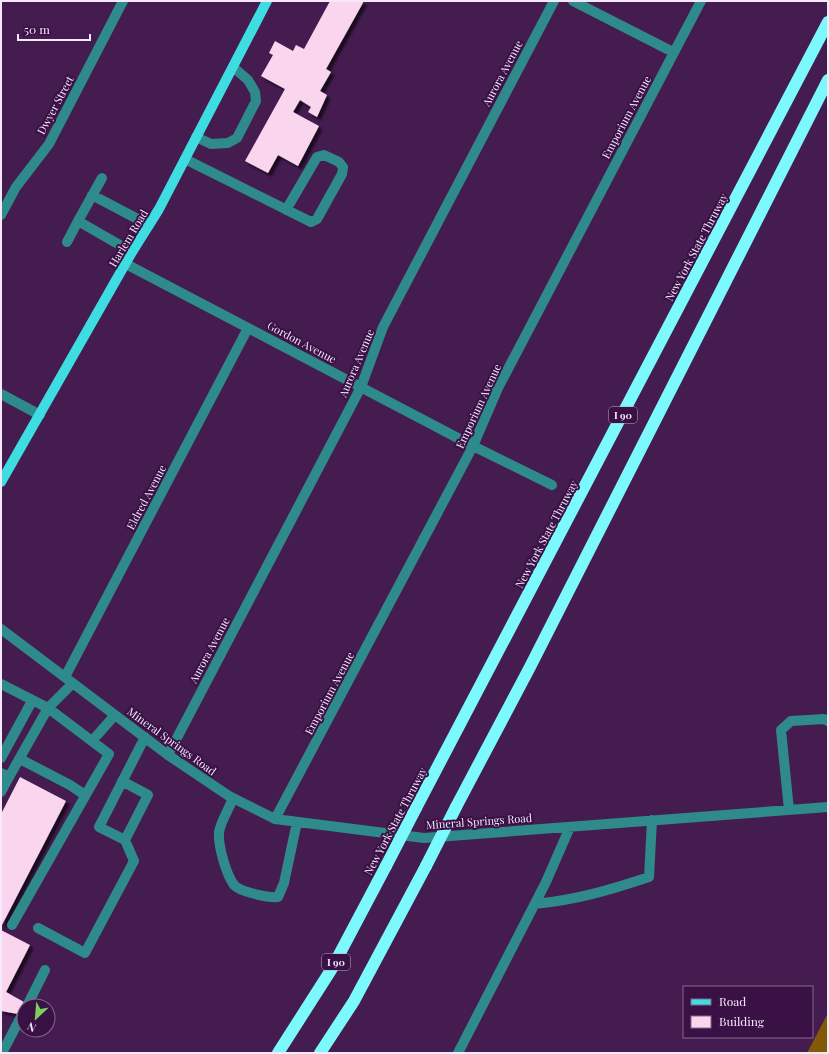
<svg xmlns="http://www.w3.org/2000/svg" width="829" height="1054" font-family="'Playfair Display',serif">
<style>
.forest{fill:#825a07}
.building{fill:#f9d5ee;filter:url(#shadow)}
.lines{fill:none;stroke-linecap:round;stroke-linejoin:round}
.minor{stroke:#2f8a8c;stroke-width:10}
.major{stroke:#3edde2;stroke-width:10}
.highway{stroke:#7cf9fc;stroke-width:12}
.highway-bridge{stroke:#7cf9fc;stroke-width:12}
.labels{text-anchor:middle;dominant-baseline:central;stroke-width:4;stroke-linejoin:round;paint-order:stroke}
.shield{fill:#3a1145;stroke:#bea8c4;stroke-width:1}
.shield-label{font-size:10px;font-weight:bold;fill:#f6e8fb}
.street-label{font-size:11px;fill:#f6e8fb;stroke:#3a1145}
</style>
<defs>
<filter id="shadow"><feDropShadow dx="3.5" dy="3.5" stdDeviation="1" flood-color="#0009"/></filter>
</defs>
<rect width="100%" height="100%" fill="#441c50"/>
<!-- forest -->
<path class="forest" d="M828,1013V1053H807Z"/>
<!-- building -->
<path class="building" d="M330,1H364L326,69L331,72L320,91L327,95L317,117L308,112L311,107L300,100L293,112L319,126L298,166L278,155L268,173L245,161L285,89L261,76L273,55L269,53L275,41L293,51L296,45L304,49Z
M20,777L66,801L1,927V814Z
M1,930L30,945L6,992L24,1002L18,1014L1,1011Z"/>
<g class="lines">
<!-- minor -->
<path class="minor" d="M573,1L673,52
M196,137L211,144L228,143L237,138L256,101L255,92L248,80L233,67
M185,159L311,222L317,219L342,174L343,167L339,162L324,155L317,157L286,210
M102,178L78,221L132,252
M92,195L149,225
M1,215L16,187L49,144L123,1
M67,242L78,221
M126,264L473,446L552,485
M1,394L40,415
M1,629L168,755L229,796L275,819L424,838L828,807
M65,677L248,328
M1,684L48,708L109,754L12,925
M92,741L115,715
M168,755L361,387L383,327L554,1
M1,758L32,701
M20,759L70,785L85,795
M1,773L9,777L48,708L73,683
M122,781L148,795L125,840L99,827L145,737
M1,792L9,777
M233,798C229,809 221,821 219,832C218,846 226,874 234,885C240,892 269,898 278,897L284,883L297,822
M789,810L781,730L791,721L824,719L828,721
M275,819L473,446L498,388L701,1
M535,904C576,900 610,890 649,877L652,820
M38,928L85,953L134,861L125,840
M27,1006L45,970
M2,1053L24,1011
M458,1053L546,882L570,827"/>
<!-- major -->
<path class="major" d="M1,482L132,252L159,209L267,1"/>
<!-- highway -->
<path class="highway" d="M456,807L530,667L828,80
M416,808L828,22
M278,1053L331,970L386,866
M320,1053L354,1001L426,866"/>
<!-- highway-bridge -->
<path class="highway-bridge" d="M386,866L416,808
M426,866L456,807"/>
</g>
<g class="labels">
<!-- shield labels -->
<g class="shield">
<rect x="609" y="407" width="28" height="16" rx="3"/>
<rect x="322" y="954" width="28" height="16" rx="3"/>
</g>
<g class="shield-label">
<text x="623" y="415">I 90</text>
<text x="336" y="962">I 90</text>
</g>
<!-- street labels -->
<g class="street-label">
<text transform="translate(502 73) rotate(-62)">Aurora Avenue</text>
<text transform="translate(55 105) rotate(-62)">Dwyer Street</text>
<text transform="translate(626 117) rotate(-62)">Emporium Avenue</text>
<text transform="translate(128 238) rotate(-59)">Harlem Road</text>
<text transform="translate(696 247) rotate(-62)">New York State Thruway</text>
<text transform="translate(302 342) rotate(28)">Gordon Avenue</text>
<text transform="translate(356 363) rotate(-67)">Aurora Avenue</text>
<text transform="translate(478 406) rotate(-65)">Emporium Avenue</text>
<text transform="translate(146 497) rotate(-62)">Eldred Avenue</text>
<text transform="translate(546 534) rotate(-62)">New York State Thruway</text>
<text transform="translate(209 650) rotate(-62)">Aurora Avenue</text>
<text transform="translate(329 693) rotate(-62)">Emporium Avenue</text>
<text transform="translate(172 741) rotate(36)">Mineral Springs Road</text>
<text transform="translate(395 821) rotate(-62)">New York State Thruway</text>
<text transform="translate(479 821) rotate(-4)">Mineral Springs Road</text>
</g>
</g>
<!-- border -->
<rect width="829" height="1054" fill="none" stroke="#f6e8fb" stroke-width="4"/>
<!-- legend -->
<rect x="683" y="986" width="130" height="52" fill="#3a1145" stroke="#85678e"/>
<rect x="691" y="999" width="20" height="6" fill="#3edde2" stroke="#85678e"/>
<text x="719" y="1006" font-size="12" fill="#f6e8fb">Road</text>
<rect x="691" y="1016" width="20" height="12" fill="#f9d5ee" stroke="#85678e"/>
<text x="719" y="1026" font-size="12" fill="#f6e8fb">Building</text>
<!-- north arrow -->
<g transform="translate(36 1018) rotate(206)"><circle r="19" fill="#3a1145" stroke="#85678e"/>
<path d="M0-3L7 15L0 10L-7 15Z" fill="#7ad157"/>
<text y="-6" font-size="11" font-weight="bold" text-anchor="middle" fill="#f6e8fb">N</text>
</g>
<!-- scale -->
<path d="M18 34v6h72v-6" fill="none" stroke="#f6e8fb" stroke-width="2"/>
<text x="24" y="34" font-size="12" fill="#f6e8fb" stroke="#3a1145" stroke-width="3" paint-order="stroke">50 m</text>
</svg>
